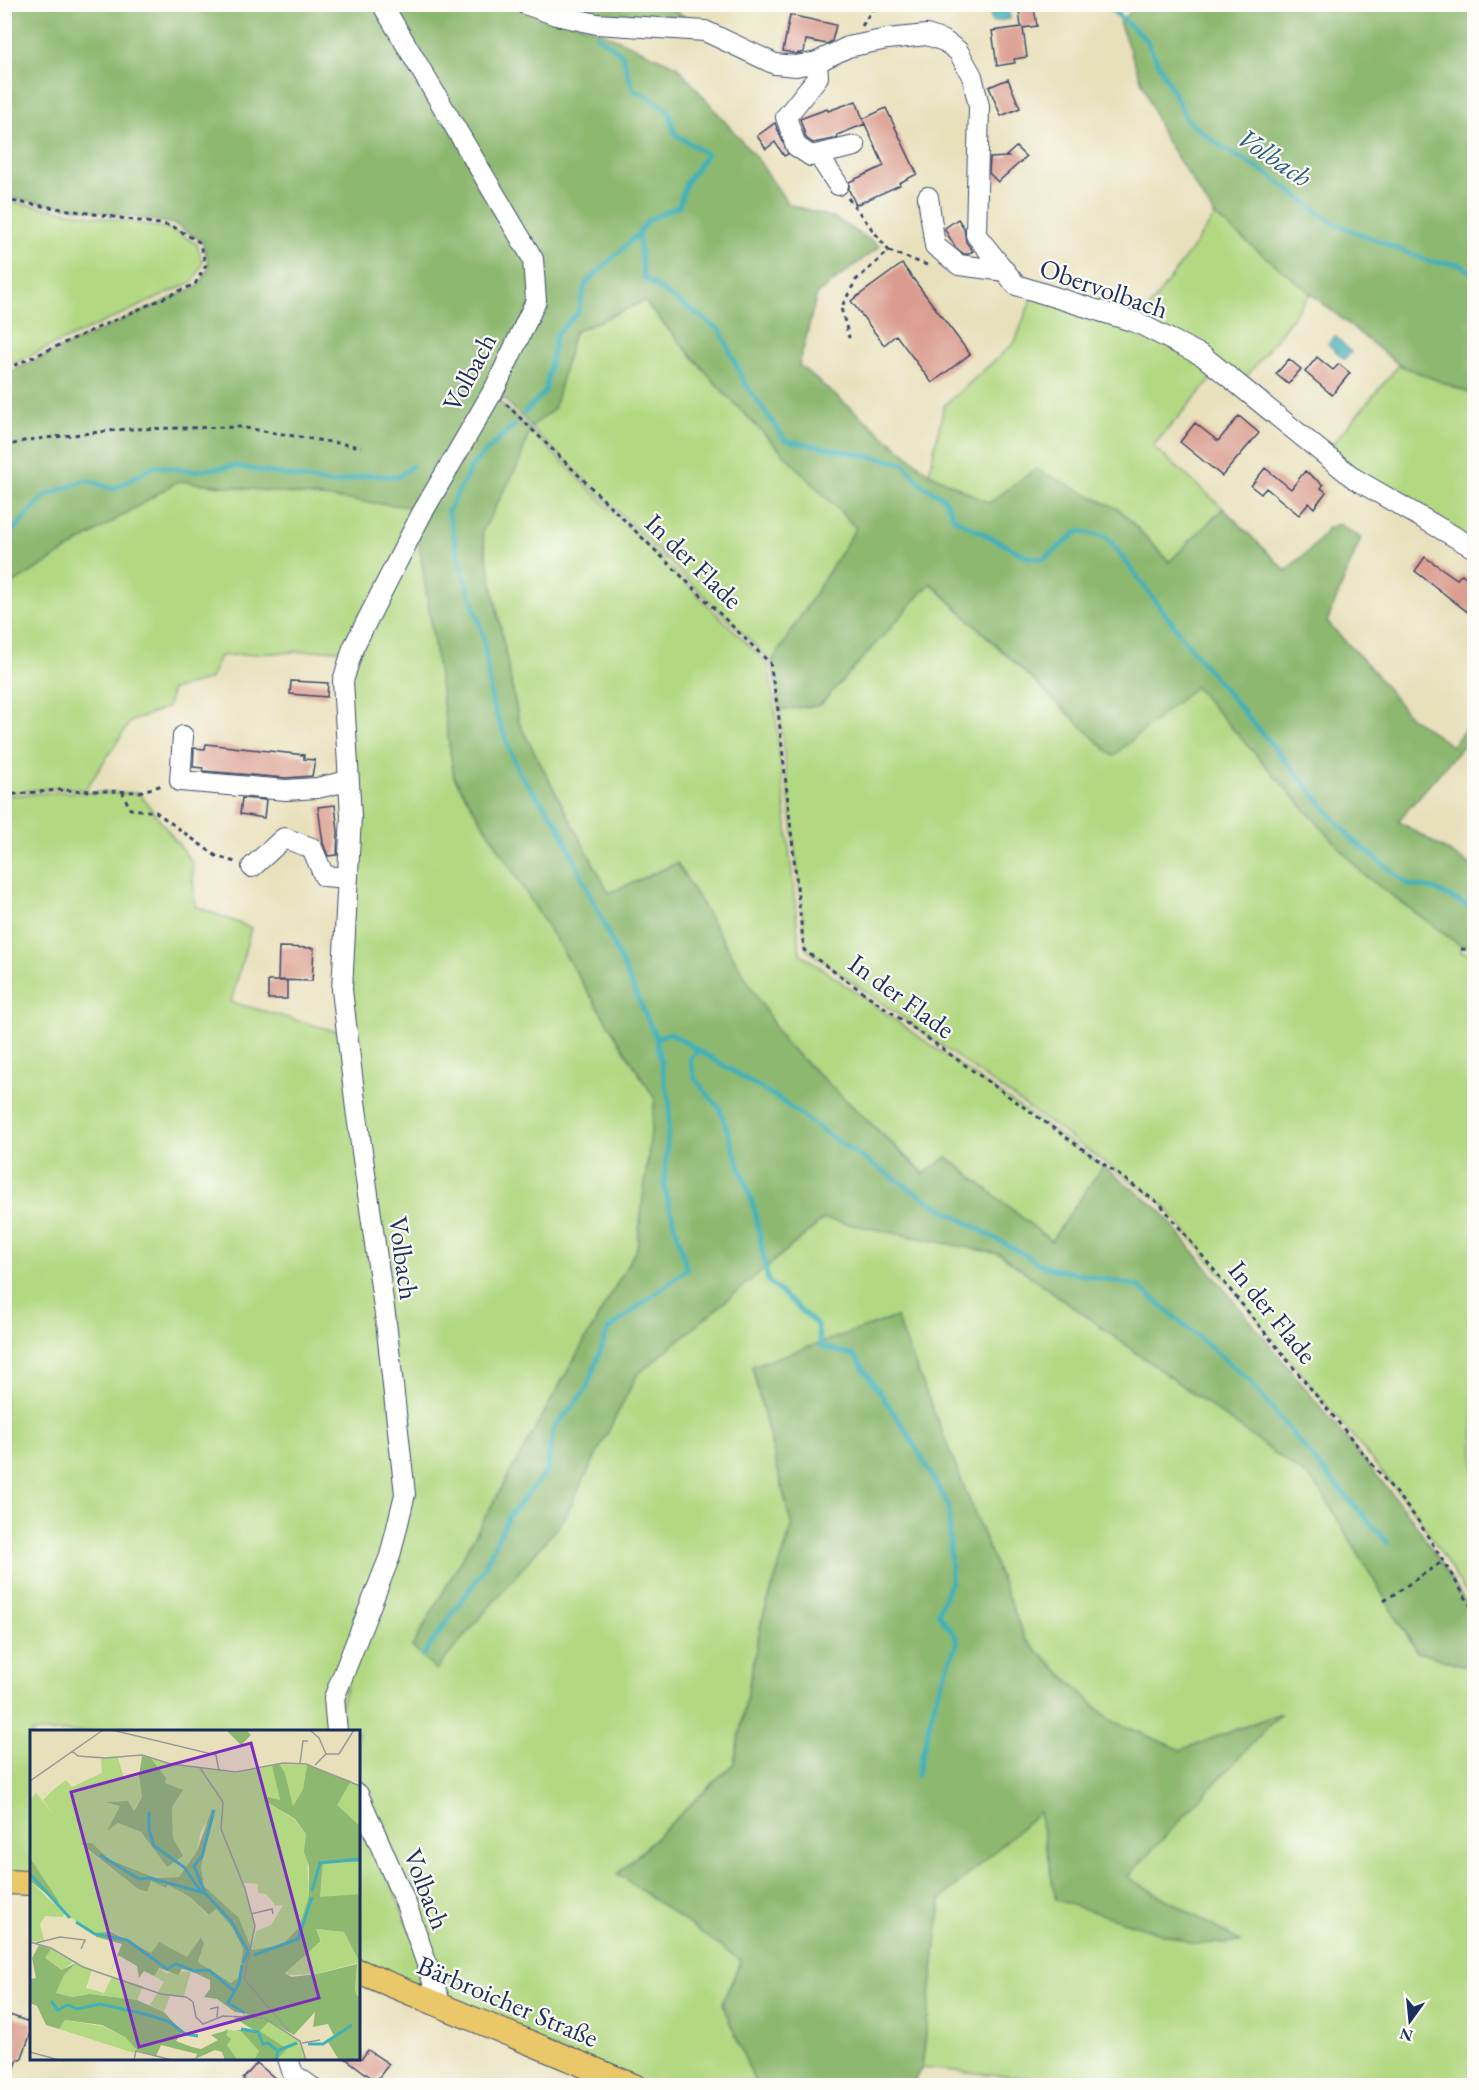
<svg xmlns="http://www.w3.org/2000/svg" width="1479" height="2090" font-family="'EB Garamond',serif">
<style>
.green{fill:#b2d882;stroke:#668470;stroke-width:1.5}
.forest{fill:#8db870;stroke:#547467;stroke-width:1.5}
.water{fill:#41b1b8;stroke:#2e708b;stroke-width:1.5}
.lines{fill:none;stroke-linecap:round;stroke-linejoin:round}
.stream{stroke:#41b1b8;stroke-width:5}
.building{fill:#da9c8e}
.minor-casing{stroke:#3a4a6c;stroke-width:22}
.major-casing{stroke:#3a4a6c;stroke-width:26}
.path{stroke:#3a4a6c;stroke-width:3;stroke-dasharray:4.5 4.5;stroke-linecap:butt}
.minor{stroke:#fff;stroke-width:20}
.major{stroke:#eac769;stroke-width:24}
.labels{text-anchor:middle;dominant-baseline:central;stroke-width:4.5;stroke-linejoin:round;paint-order:stroke}
.street-label{font-size:27px;fill:#1b2f5e;stroke:#fdfcf7}
.water-label{font-size:28px;font-style:italic;fill:#285c7e;stroke:#fdfcf7}
.inset-river{fill:none;stroke:#41b1b8;stroke-width:3}
.inset-road{fill:none;stroke:#969996;stroke-width:1.5}
.view{fill:#7b2cbf;fill-opacity:0.15;stroke:#7b2cbf;stroke-width:3}
.inset-edge{fill:none;stroke:#1b2f5e;stroke-width:3}
</style>
<rect width="100%" height="100%" fill="#fdfcf7"/>
<filter id="ink" filterUnits="userSpaceOnUse"><feTurbulence type="fractalNoise" baseFrequency=".0167" numOctaves="2"/><feDisplacementMap in="SourceGraphic" scale="12" xChannelSelector="R" yChannelSelector="G"/><feConvolveMatrix kernelMatrix="1 2 1 2 8 2 1 2 1" color-interpolation-filters="sRGB"/></filter>
<filter id="wash" filterUnits="userSpaceOnUse"><feTurbulence type="fractalNoise" baseFrequency=".008" numOctaves="4" result="noise"/><feDisplacementMap in="SourceGraphic" scale="24" xChannelSelector="R" yChannelSelector="G"/><feGaussianBlur stdDeviation="1.35" result="paint"/><feColorMatrix in="noise" values="0 0 0 0 0 0 0 0 0 0 0 0 0 0 0 0 0 1.4 0 .05"/><feComposite in="paint" operator="in"/></filter>
<g filter="url(#wash)">
<rect width="100%" height="100%" fill="#e8e0bb"/>
<!-- green -->
<path class="green" d="M5,201L171,229L197,244L203,264L193,282L5,367Z
M1215,216L1311,293L1242,383L1139,322Z
M1033,294L1136,326L1216,374L1153,446L1223,508L1170,562L1120,510L989,503L929,473L944,406L1015,342Z
M644,301L724,393L857,528L772,662L531,427L554,409L573,332Z
M1399,365L1474,395V544L1325,453Z
M530,430L768,664L775,710L800,953L1103,1166L1051,1241L947,1157L925,1174L784,1042L677,863L609,894L519,723L482,532L519,463Z
M178,481L420,508L349,649L220,656L210,679L171,690L168,707L130,722L86,789L59,788L5,793L4,596L12,584Z
M417,529L454,777L655,1099L637,1248L412,1647L563,1520L637,1375L824,1219L1000,1254L1316,1483L1417,1652L1474,1668V2085L1050,2086L1046,2079L922,2068L941,1899L1039,1811L1056,1900L1239,1941L1127,1877L1279,1714L1181,1750L1110,1720L1025,1639L896,1318L752,1367L792,1527L761,1623L734,1763L618,1874L741,1961L722,2003L756,2085H639L448,2003L359,1783L358,1732L342,1731L338,1697L409,1492L347,992V681Z
M930,583L1113,756L1195,686L1364,875L1461,946V952L1474,954V1606L1419,1518L1163,1204L806,949L779,710L820,705Z
M61,792L139,793L192,862L195,906L251,928L231,1002L346,1034L401,1494L334,1731L32,1732L31,1877L5,1876L4,1625L9,1621L4,1615L5,796Z
M358,1805L440,2001L359,1966Z"/>
<!-- forest -->
<path class="forest" d="M5,5H379L530,260L533,301L420,508L178,481L12,584L5,596V374L200,285L209,266L202,241L174,224L5,197Z
M387,5H515L594,29L677,66L758,160L788,204L834,218L880,246L817,294L799,365L929,473L989,503L1036,469L1120,510L1169,562L1223,508L1286,571L1314,546L1328,528L1339,524L1361,538L1327,622L1369,666L1409,716L1452,746L1474,718V733L1398,821L1474,867V948L1461,946L1364,875L1195,687L1113,756L931,583L820,705L779,710L772,662L856,528L724,393L644,301L574,332L554,409L531,427L503,398L498,385L539,302L536,258Z
M534,5H664L696,23L597,21Z
M1139,5H1474V395L1399,365L1215,216L1162,134L1119,22Z
M495,389L499,401L530,430L519,463L482,532L519,723L609,893L677,863L784,1042L924,1174L947,1157L1051,1241L1103,1166L1159,1209L1413,1520L1474,1615V1668L1417,1652L1316,1483L1000,1254L824,1219L637,1375L563,1520L436,1670L412,1647L637,1248L655,1099L454,777L417,529Z
M896,1317L1025,1639L1110,1720L1181,1750L1281,1713L1127,1877L1241,1942L1195,1944L1056,1900L1039,1812L941,1899L922,2068L911,2085H756L722,2003L741,1961L618,1874L734,1763L761,1623L792,1527L752,1366Z"/>
<!-- water -->
<path class="water" d="M1009,9L1010,19L992,22L990,12Z
M1335,336L1351,352L1344,359L1328,344Z"/>
<g class="lines">
<!-- stream -->
<path class="stream" d="M1105,4L1146,39L1188,121L1223,148L1268,174L1333,223L1431,262L1460,264L1474,275
M638,234L644,278L720,330L744,382L785,440L904,463L921,484L944,498L955,519L1028,557L1044,559L1079,531L1107,537L1204,665L1352,839L1409,885L1434,889L1474,909
M524,413L545,392L556,335L578,312L586,283L638,234L648,220L679,206L686,183L707,154L675,134L668,110L647,96L633,90L622,54L597,36
M4,540L45,496L86,480L114,489L154,466L195,471L235,466L333,484L366,475L398,477L412,466
M656,1038L670,1033L779,1099L831,1137L934,1204L1048,1268L1138,1286L1248,1379L1320,1467L1388,1543
M698,1050L690,1059L695,1079L720,1109L754,1207L768,1281L817,1325L821,1346L855,1356L908,1434L949,1506L951,1581L938,1613L958,1640L936,1697L917,1775
M424,1654L483,1570L508,1517L547,1471L553,1429L586,1390L608,1330L687,1269L664,1187L670,1105L656,1038L557,822L519,773L492,703L483,634L461,566L448,511L473,464L514,425"/>
</g>
<g id="blocks">
<!-- building -->
<path class="building" d="M1034,8L1037,26L1023,28L1027,57L1014,59L1015,63L997,66L992,31L1021,27L1019,10Z
M790,15L836,25L832,41L827,44L806,40L804,52L796,54L783,51Z
M1008,79L1020,108L1001,116L989,87Z
M856,101L863,119L886,108L917,174L899,183L900,185L856,205L849,190V182L884,166L863,120L865,124L837,135L838,138L813,143L806,138L800,119L827,109L828,111Z
M775,123L788,154L784,156L775,142L766,149L757,136Z
M1016,147L1026,157L998,182L989,173L990,158L1008,157L1006,156Z
M958,219L964,228L966,242L973,251L968,254H964L956,248L945,230V228Z
M902,264L970,354L932,383L896,335L884,345L851,301Z
M1317,357L1333,370L1339,364L1350,373L1332,395L1305,372Z
M1289,359L1301,369L1288,384L1276,374Z
M1239,416L1259,433L1222,476L1180,442L1195,423L1218,441Z
M1265,468L1291,489L1305,471L1323,485L1321,488L1326,492L1314,508L1309,503L1299,515L1266,488L1261,494L1251,486Z
M1425,557L1457,579L1462,574L1474,583V617L1415,571Z
M291,681L328,683L327,697L290,694Z
M206,744L304,755V759L315,760L312,776L286,778L203,771V768L193,767L194,748L205,749Z
M242,798L266,800L264,818L240,814Z
M335,805L338,832L337,855L328,856L323,843L318,807Z
M279,947L314,948L312,981L278,980Z
M268,981H287V999H268Z
M4,2013L32,2023V2030L21,2060L18,2059L9,2085H4Z
M368,2050L389,2064L376,2081L345,2058H362Z
M257,2063L283,2085H251L243,2079Z"/>
</g>
</g>
<g filter="url(#ink)">
<use href="#blocks" fill-opacity="0" stroke="#3a4a6c" stroke-width="1.5"/>
<g class="lines">
<defs>
<path id="minor" d="M525,4L556,15L597,24L705,31L775,64L796,66L817,62L848,47L887,39L927,35L944,41L958,51L972,76L979,106L976,235L1016,285L1138,323L1203,356L1355,479L1474,548
M817,62L818,77L786,117L796,146L811,156L855,146
M816,155L821,159L838,185
M928,197L935,246L959,265L1005,271
M183,736L180,781L286,790L317,788L348,781
M252,867L284,838L312,848L324,876L348,878
M337,1732L334,1698L390,1556L405,1494L386,1322L356,1109L342,990L351,816L343,681L353,648L421,515L496,386L536,301L533,259L382,4
M358,1794L406,1904L441,2005
M288,2058L293,2074L310,2086"/>
<path id="major" d="M4,1882L32,1883
M358,1971L634,2086"/>
</defs>
<!-- minor casing -->
<use href="#minor" class="minor-casing"/>
<!-- major casing -->
<use href="#major" class="major-casing"/>
<!-- path -->
<path class="path" d="M862,26L876,4
M848,198L889,251
M4,200L172,226L199,242L206,265L195,284L4,370
M848,335L849,337L841,308L856,280L889,251L927,265
M506,404L770,663L778,710L804,950L1161,1205L1417,1519L1474,1611
M4,447L27,440L126,429L239,427L361,447
M122,791L130,809L156,812L216,856L235,862
M4,795L60,790L139,792L163,785
M1461,949L1474,950
M1384,1601L1443,1561"/>
<!-- minor -->
<use href="#minor" class="minor"/>
<!-- major -->
<use href="#major" class="major"/>
</g>
</g>
<g class="labels">
<!-- street labels -->
<g class="street-label">
<text transform="translate(1104 288) rotate(19)">Obervolbach</text>
<text transform="translate(469 372) rotate(-62)">Volbach</text>
<text transform="translate(694 561) rotate(44)">In der Flade</text>
<text transform="translate(902 996) rotate(36)">In der Flade</text>
<text transform="translate(404 1258) rotate(82)">Volbach</text>
<text transform="translate(1273 1312) rotate(51)">In der Flade</text>
<text transform="translate(427 1889) rotate(69)">Volbach</text>
<text transform="translate(508 2001) rotate(23)">Bärbroicher Straße</text>
</g>
<!-- water labels -->
<g class="water-label">
<text transform="translate(1275 157) rotate(34)">Volbach</text>
</g>
</g>
<!-- overview -->
<g transform="translate(30 1730)">
<rect width="330" height="330" fill="#e8e0bb"/>
<path d="M120,27L139,34L206,43L242,36L250,70L235,71L265,90L276,104L279,165L269,197L252,215L222,220L209,188L174,156L171,137L185,81L171,101L167,121L149,147L126,148L80,130L62,113H49L108,159L116,162L121,151L136,158L138,155L160,167L178,185L186,179L202,197L213,219L209,247L201,253L168,232L174,212L171,207L157,228L129,213L121,224L80,200L65,204L34,183L33,187L15,186L10,195L14,210L0,212V151L24,174L28,170L0,128V70L6,63L23,84L13,70L23,60L36,50L42,57L72,43L71,28H88L94,49L109,46L112,67L103,81L98,71L76,72L91,76L78,100L88,93L111,102L137,137L143,108L142,77ZM213,153L228,154V163L236,164L246,176L253,175L241,195L226,201L222,216L225,197ZM249,34L277,35L273,59L263,76L255,43ZM321,51L330,57V96L306,75ZM330,132V164L290,168L293,133ZM286,199L314,202L330,233V265L327,266L325,259L327,233L286,244L257,245V240L292,211ZM21,219L43,232L33,240L14,228ZM46,233L62,240L56,258L74,263L82,247L113,256L107,270L60,264L42,267L26,263L34,245ZM128,238L136,243L161,241L154,266H140L134,282L120,275L134,252L124,246ZM34,290L72,296L95,307L107,320L104,323L29,299ZM239,291L270,311L276,330H247L256,319L230,301ZM195,299L212,302L220,309L229,321L224,330L207,329L197,315Z" fill="#b2d882" fill-rule="evenodd"/>
<path d="M196,0H216L221,5L211,15ZM112,26L120,27L136,48L135,53L153,60L142,77L143,108L153,126L137,137L111,102L88,93L77,101L90,76L75,72L98,71L104,81L112,67L109,46ZM249,34L255,43L263,76L273,59L277,35L321,51L307,75L330,96V132L293,133L290,167L330,164V233L314,202L286,199L291,211L255,243L261,247L287,244L327,234L325,259L327,266L330,265V330H309L298,312L304,306L298,294L283,297L285,282L264,305L239,291L230,301L257,319L247,330H224L229,321L212,302L205,300H224L204,288L219,284L205,282L187,269L174,267L180,259V250L161,241L152,239L148,245L129,238L124,246L114,241L109,248L107,236L88,225L79,245L92,214L66,207V203L80,201L121,223L129,212L157,227L171,207L174,213L168,232L201,253L209,247L213,219L202,197L186,179L179,185L160,167L138,155L136,158L121,151L117,162L108,159L50,113H62L80,130L126,148L149,147L167,121L182,79L185,81L171,137L174,156L209,188L222,220L252,215L269,197L279,165V136L274,122L276,104L265,89L235,71L238,67L250,70L242,36ZM0,128L28,170L29,174L0,151ZM9,215L21,219L15,228L32,240L46,233L34,245L26,263L42,267L60,264L107,270L134,282L152,302L146,311L162,317L171,319L188,310L181,305L198,300L196,305L201,309L197,315L207,329L214,330H195L192,322L185,320L165,329L167,324L131,315L126,326L107,320L95,307L72,295L35,290L29,299L16,295L7,276L0,273V249L6,248L2,228Z" fill="#8db870"/>
<path class="inset-river" d="M184,80L172,126L164,136L175,163L201,191L218,221L213,233M119,82V100L124,116L154,137L171,162M70,125L109,149L120,148L175,163M0,144L40,188M282,161L290,133L330,129M46,192L65,204L97,210L137,239L146,234L164,241L179,240L204,261M224,225L268,209L282,167M212,235L209,253L198,273L215,283M21,271L28,280L38,275L47,279L70,274L119,285L140,292L155,304L168,306M211,299L228,302L233,314L238,313L248,321L246,330M278,314H293L322,295M249,320L267,313"/>
<path class="inset-road" d="M82,0L186,25L189,41M280,0L289,8L296,24M42,21L48,26L75,28L112,25L141,34L206,42L253,33L276,34L330,56M270,33L273,11H278M285,35L296,24H309L324,0M170,38L193,72L191,99L215,159L225,196L214,249L259,301M0,51L73,0M221,184L242,179L243,184M0,212L21,218L53,237L131,264L156,267L163,272L166,287L173,294L193,286L234,288L270,311L276,330M6,213L30,207L55,210L51,219M180,279L188,277L187,287M272,313L290,310M0,322L29,330M104,330L106,321L142,330"/>
<path class="view" d="M221,13L289,268L109,317L41,62Z"/>
<rect width="330" height="330" class="inset-edge"/>
</g>
<!-- margin -->
<rect width="1479" height="2090" fill="none" stroke="#fdfcf7" stroke-width="24"/>
<!-- north arrow -->
<g transform="translate(1410 2021) rotate(195)" stroke="#fdfcf7" stroke-width="4.5" paint-order="stroke">
<path d="M0-4.5L10 22L0 15L-10 22Z" fill="#1b2f5e"/>
<text y="-9" font-size="16" font-weight="bold" text-anchor="middle" fill="#1b2f5e">N</text>
</g>
</svg>
